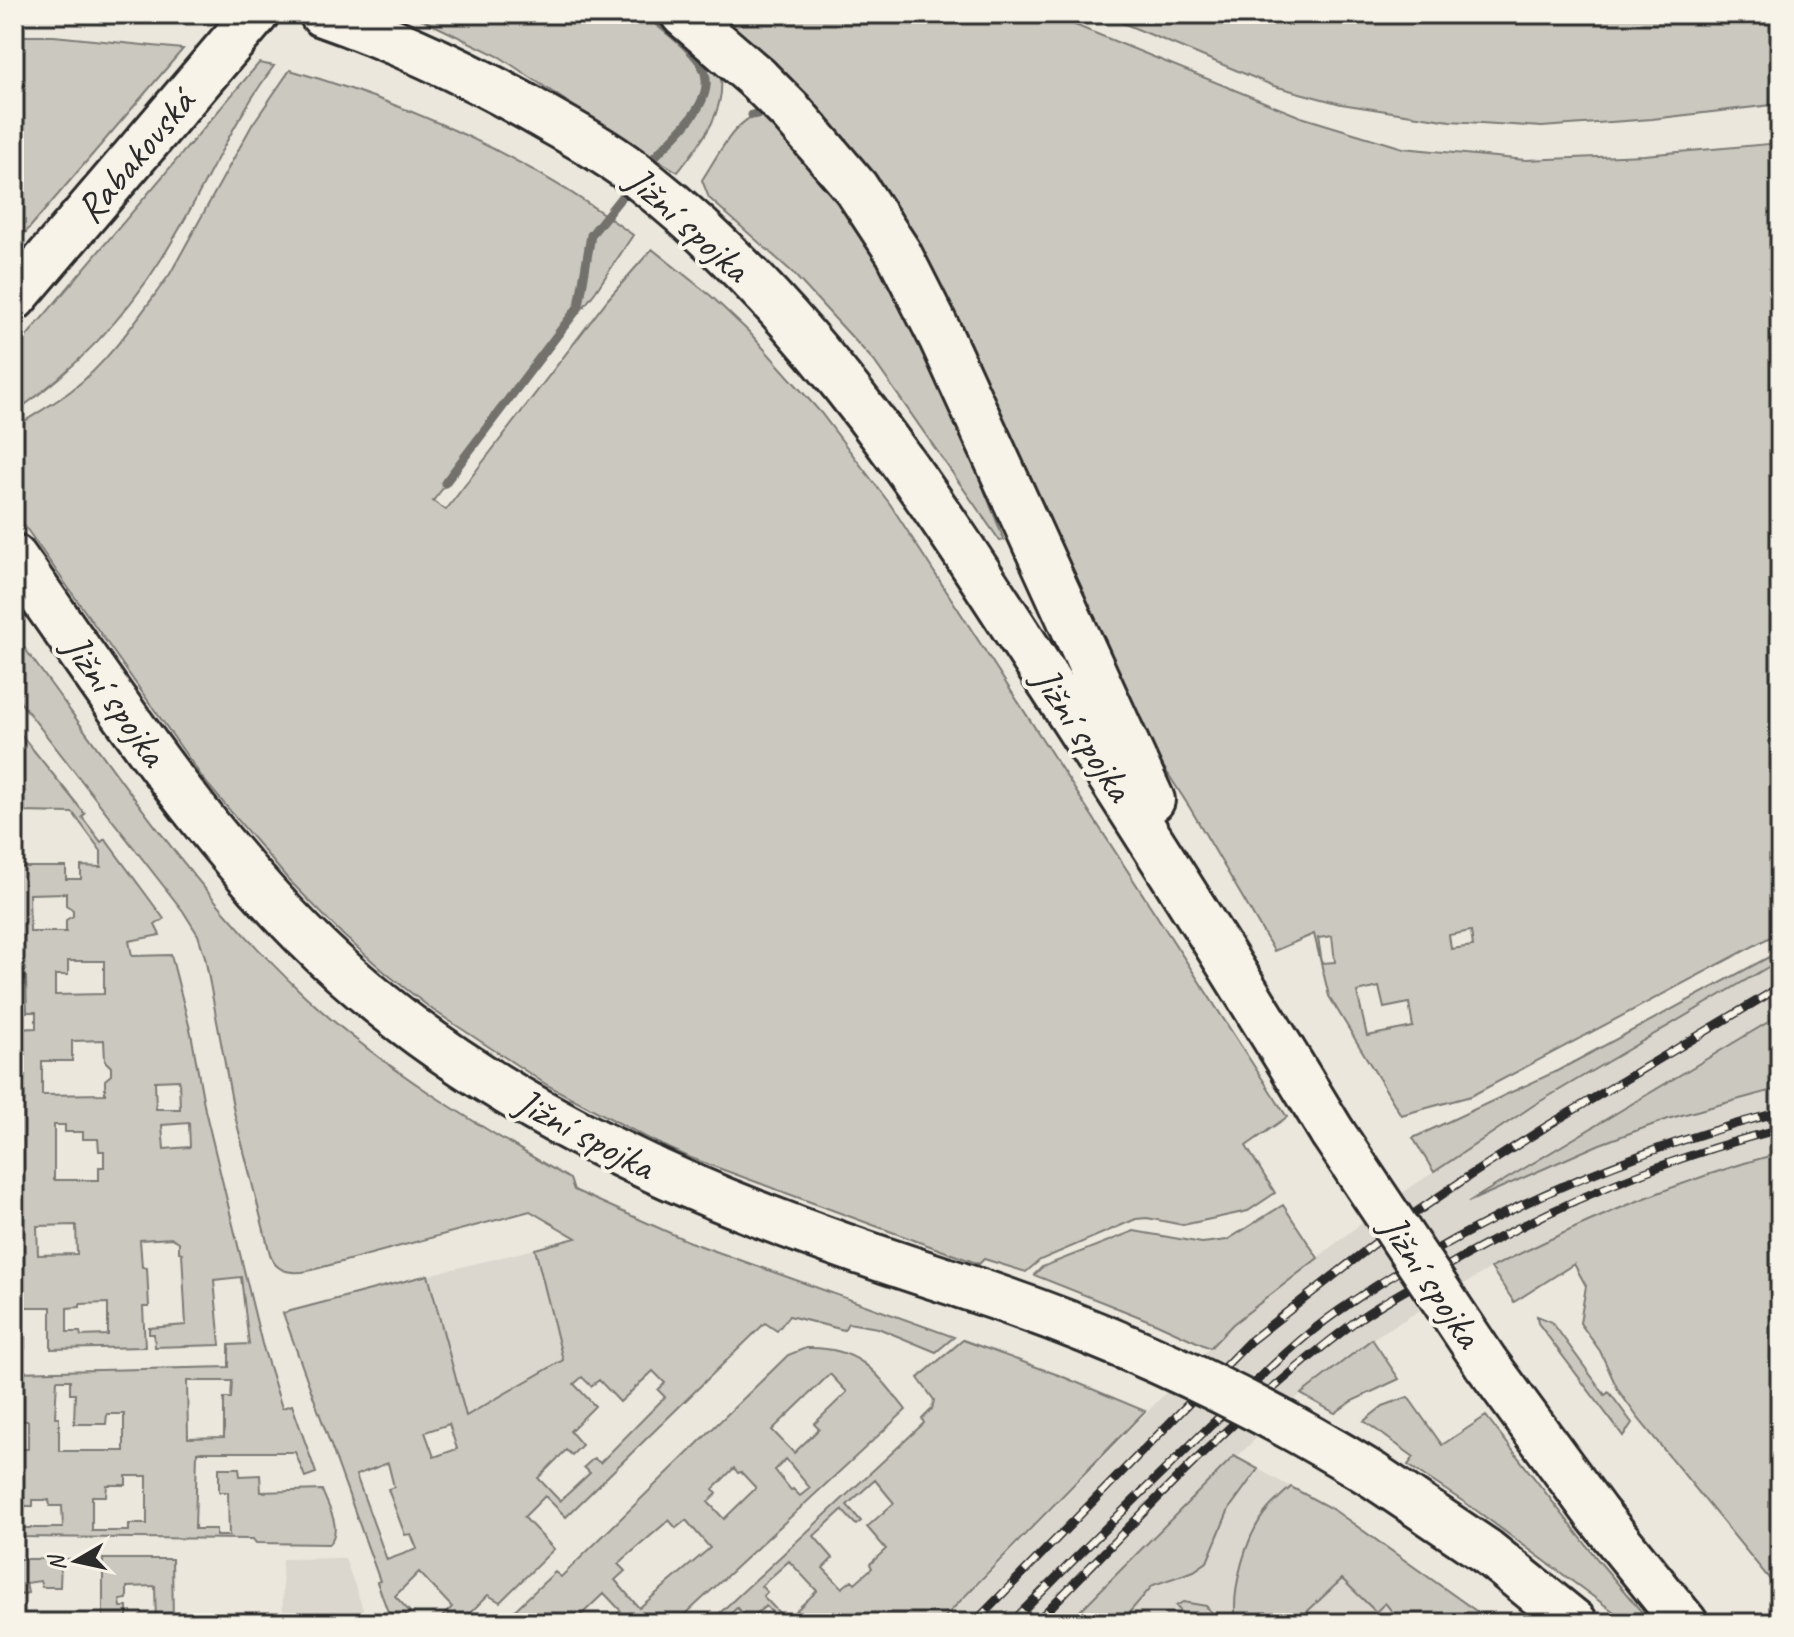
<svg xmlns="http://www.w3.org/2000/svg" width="1794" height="1637" font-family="Caveat,sans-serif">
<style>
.built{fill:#dbd7ce}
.green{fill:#cbc8bf;stroke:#7b7a75;stroke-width:2;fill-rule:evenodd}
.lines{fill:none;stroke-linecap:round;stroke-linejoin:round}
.stream{stroke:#72716c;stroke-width:9}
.secondary-casing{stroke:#2b2b2b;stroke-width:50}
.trunk-casing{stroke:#2b2b2b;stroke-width:50}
.secondary{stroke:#f7f3e8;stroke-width:44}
.trunk{stroke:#f7f3e8;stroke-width:44}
.rail-casing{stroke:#2b2b2b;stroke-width:9}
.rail{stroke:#f7f3e8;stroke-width:6;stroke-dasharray:18;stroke-linecap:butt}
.trunk-bridge-casing{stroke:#2b2b2b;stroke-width:50;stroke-linecap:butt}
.trunk-bridge{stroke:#f7f3e8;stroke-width:44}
.labels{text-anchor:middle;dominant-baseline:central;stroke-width:8;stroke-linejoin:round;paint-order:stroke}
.street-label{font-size:40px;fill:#2b2b2b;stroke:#f7f3e8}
</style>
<rect width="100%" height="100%" fill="#ebe7dd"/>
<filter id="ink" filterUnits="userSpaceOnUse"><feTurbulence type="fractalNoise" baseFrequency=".0125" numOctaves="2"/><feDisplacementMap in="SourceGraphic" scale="16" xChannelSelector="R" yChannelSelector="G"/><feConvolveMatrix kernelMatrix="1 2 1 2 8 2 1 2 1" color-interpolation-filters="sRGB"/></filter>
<g filter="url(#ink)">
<!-- built -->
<path class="built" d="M1780,960V1015L1477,1198L1600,1144L1671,1118L1780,1088V1153L1691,1179L1563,1232L1491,1268L1372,1339L1301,1394L1068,1623H941L1233,1324L1387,1203L1534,1105Z
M535,1249L563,1360L466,1416L428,1275Z
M1258,1469L1291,1487L1268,1509L1238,1583L1236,1623H1120L1153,1585L1194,1571L1207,1563L1229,1509Z
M345,1558L368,1623H283L282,1559Z
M1342,1578L1376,1580L1419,1623H1295Z"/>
<!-- green -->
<path class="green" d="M411,14H650L721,76C725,115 700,143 678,172L623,139L500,57Z
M714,14H1048L1301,117L1403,148L1526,160L1644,155L1780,143V932L1471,1096L1401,1115L1329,996L1314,934L1274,951L1190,808L1127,710L959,331ZM1471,931L1473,946L1451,949L1449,935ZM1332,936L1335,962L1322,963L1318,938ZM1379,987L1384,1008L1409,1003L1413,1027L1367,1036L1357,992Z
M1101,14H1780V104L1652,119L1542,127L1450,121L1341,104L1274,86Z
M14,36H54L183,49L14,246Z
M259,63L274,66C229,126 202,195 162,258C124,319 73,371 14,413V351Z
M290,70C412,105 531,159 633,235L596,291L433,501L446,510L608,299L652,249L711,296L749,332L821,413L890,504L1287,1117L1246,1146L1275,1193L1248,1211L1183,1225L1147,1218L1136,1219L1040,1260L1026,1272L984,1259L979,1264L691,1158L653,1141L547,1085L433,1010L387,974L344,936L287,878L204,780L14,511V428C33,415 54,404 72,390C111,360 141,313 170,274L252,125Z
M766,112L809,156L879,255L920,347L927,345L1004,540L1000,541L874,361L791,271L709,198L702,180C718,156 735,116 766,112Z
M14,634C106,757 189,886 302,993C381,1068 476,1124 570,1179L574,1190L690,1242L954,1337L936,1352L878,1328L848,1323L844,1330L789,1316L777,1331L765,1323L566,1517L545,1496L524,1517L554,1549L500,1602L488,1595L460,1623H436L452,1607L419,1572L395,1596L410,1612L402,1620L405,1623H392L377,1582L380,1581L283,1313L428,1275L466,1416L563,1360L535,1249L576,1238L530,1211L308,1271C292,1274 275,1272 270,1254L234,1112L205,957L198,935L183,911L14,694ZM653,1371L665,1383L658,1390L665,1397L600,1463L594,1458L584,1467L590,1473L560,1501L538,1478L566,1450L572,1455L582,1445L570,1431L595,1406L574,1384L582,1377L591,1386L599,1380L620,1402ZM449,1424L457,1449L434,1457L425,1432ZM388,1463L394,1487L388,1489L405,1535L411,1534L417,1549L387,1560L356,1475Z
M14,726L85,814L82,817L101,842L105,839L164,919L155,925L160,935L129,941L132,956L171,955L191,1033L205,1110L262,1344L282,1408L292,1405L316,1473L305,1477L295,1452H197L195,1529H216V1536H229L228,1492H219V1468H239L240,1476L260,1475L261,1492L322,1490C328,1507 343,1529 329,1544L256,1543L253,1539L14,1537V1449H28V1421H14V1372L229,1367V1345L249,1344L241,1277L214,1280L220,1345L155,1347L154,1334H149V1328L186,1325L182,1253L179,1252V1242L172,1238L140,1240L142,1267L147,1268L149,1307H143L145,1347L51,1349V1307H25V1349L14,1350V1159L21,1158L19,1135H14V1029L36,1028V1012H27L26,977H14ZM20,812L73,813L101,851V867L81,866V879H66V867H20ZM66,893V905L73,910V916L66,920V932H30L29,894ZM68,961H104V994L55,995V975H68ZM104,1040L105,1061L111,1067V1075L105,1080V1094L42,1095V1061H72V1041ZM179,1080L180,1109H156L155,1081ZM189,1123L190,1147L164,1149L162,1125ZM54,1125H65V1132H83V1139H98L99,1151H104V1167H99V1180H54ZM76,1225L77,1254L38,1255L37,1226ZM108,1303V1335L81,1336L80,1332H67V1308L80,1307V1304ZM57,1380H70V1394H75L74,1424H106L107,1414H124V1451H59V1417H55ZM187,1381H232L231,1398H224V1437L188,1438ZM126,1476H147V1524H129V1531H92V1496H106L107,1485H126ZM33,1500H49L50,1506H62L63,1528H19V1506H33Z
M1780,951V960L1534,1105L1434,1172L1413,1138L1559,1070Z
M1780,1015V1088L1671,1118L1600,1144L1468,1202Z
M1780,1153V1592L1638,1418L1618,1390L1600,1351L1580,1323L1586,1286L1574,1264L1514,1302L1491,1268C1585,1221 1678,1180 1780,1153Z
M1283,1205L1318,1258L1233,1324L1210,1348L1155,1323L1034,1275L1042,1267L1134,1231L1202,1243L1227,1240Z
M1537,1316L1552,1322L1605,1395L1609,1392L1632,1423L1623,1436L1538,1323Z
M1372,1339L1399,1379L1352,1401L1335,1413L1301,1394Z
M963,1340L1061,1376L1145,1411L939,1623H782L766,1606L748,1620L737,1608L720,1623H709L924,1423L922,1419L932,1409L934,1400L918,1378ZM875,1480L894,1503L867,1527L886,1549L870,1564L872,1568L855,1583L852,1580L842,1588L823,1568L833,1558L814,1536L842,1510L856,1525L861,1521L847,1505ZM789,1561L817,1591L786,1620L763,1596L767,1592L761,1586Z
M806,1348C859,1346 876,1372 906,1410L676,1623H608L621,1611L604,1593L580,1616L586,1623H547L544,1620L541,1623H501L555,1572L561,1577L788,1355ZM830,1374L847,1392L814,1424L819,1429L794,1453L772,1430ZM786,1459L810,1488L800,1496L793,1489L791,1490L775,1470ZM734,1468L738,1473L741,1472L756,1488L724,1519L708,1502L717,1494L713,1489ZM669,1520L676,1528L686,1520L710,1548L639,1608L615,1580L625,1571L618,1564Z
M1408,1397L1442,1445L1486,1416L1598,1560L1651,1623H1629L1473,1508L1408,1465L1414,1457L1364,1421L1383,1406Z
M1234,1456L1258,1469L1229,1509L1207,1562L1194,1571L1153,1585L1120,1623H1068Z
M1291,1487L1334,1510L1493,1623H1402L1385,1603L1376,1612L1342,1579L1295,1623H1236C1231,1590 1246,1534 1268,1509C1275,1501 1283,1494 1291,1487Z
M14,1559H76V1562H61L60,1587H42L40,1581L26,1583L28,1593L20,1595Z
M103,1559H172L173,1623H156L155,1586L127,1587V1599L120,1600L121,1607H127V1623H103Z
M1183,1602L1206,1606L1212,1613L1213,1623H1191L1176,1606Z"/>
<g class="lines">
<!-- stream -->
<path class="stream" d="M752,115L766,112L771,115
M645,168C667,139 727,100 699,61C686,43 665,28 648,14
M445,483L579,306L591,235L631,185"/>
<defs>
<path id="secondary" d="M683,14L757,78
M14,298L256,14"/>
<path id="trunk" d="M322,14C402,42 480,79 553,122C585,140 616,158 644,181C815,316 935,504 1051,685C1147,833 1241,981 1332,1132
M757,78L791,112L856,188L898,252L941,337L1152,800
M14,557C105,686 191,821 303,934C482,1114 722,1209 960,1285
M1486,1363L1596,1513L1685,1623
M1373,1475L1486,1551L1575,1623"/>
</defs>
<!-- secondary casing -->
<use href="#secondary" class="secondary-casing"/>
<!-- trunk casing -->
<use href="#trunk" class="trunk-casing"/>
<!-- secondary -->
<use href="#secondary" class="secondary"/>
<!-- trunk -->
<use href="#trunk" class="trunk"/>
<defs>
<path id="rail" d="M974,1623L1249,1342L1402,1222L1469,1176L1547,1126L1780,987
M1011,1623C1076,1557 1142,1492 1209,1427C1251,1387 1292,1343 1340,1310C1473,1218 1623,1152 1780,1112
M1035,1623C1136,1521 1237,1410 1352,1324C1377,1305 1407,1290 1435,1273C1543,1210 1658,1160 1780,1129"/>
</defs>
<!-- rail casing -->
<use href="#rail" class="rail-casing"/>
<!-- rail -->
<use href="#rail" class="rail"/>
<defs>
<path id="trunk-bridge" d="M1332,1132L1486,1363
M960,1285C1105,1332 1244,1395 1373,1475"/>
</defs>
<!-- trunk-bridge casing -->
<use href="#trunk-bridge" class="trunk-bridge-casing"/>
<!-- trunk-bridge -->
<use href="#trunk-bridge" class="trunk-bridge"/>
</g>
</g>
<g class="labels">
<!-- street labels -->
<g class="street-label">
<text transform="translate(135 156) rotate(-50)">Rabakovská</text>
<text transform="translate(688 224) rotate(42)">Jižní spojka</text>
<text transform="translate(115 700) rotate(55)">Jižní spojka</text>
<text transform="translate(1083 734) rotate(57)">Jižní spojka</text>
<text transform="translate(585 1134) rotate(28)">Jižní spojka</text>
<text transform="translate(1431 1281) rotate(56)">Jižní spojka</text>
</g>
</g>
<!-- margin -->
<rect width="1794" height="1637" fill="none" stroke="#f7f3e8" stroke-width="48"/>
<rect x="24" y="24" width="1746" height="1589" fill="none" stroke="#2b2b2b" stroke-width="3" filter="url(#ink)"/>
<!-- north arrow -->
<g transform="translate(76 1561) rotate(261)" stroke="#f7f3e8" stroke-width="6" paint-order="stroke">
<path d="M0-6L14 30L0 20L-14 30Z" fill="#2b2b2b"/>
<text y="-12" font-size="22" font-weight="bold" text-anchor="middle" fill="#2b2b2b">N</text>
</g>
</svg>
